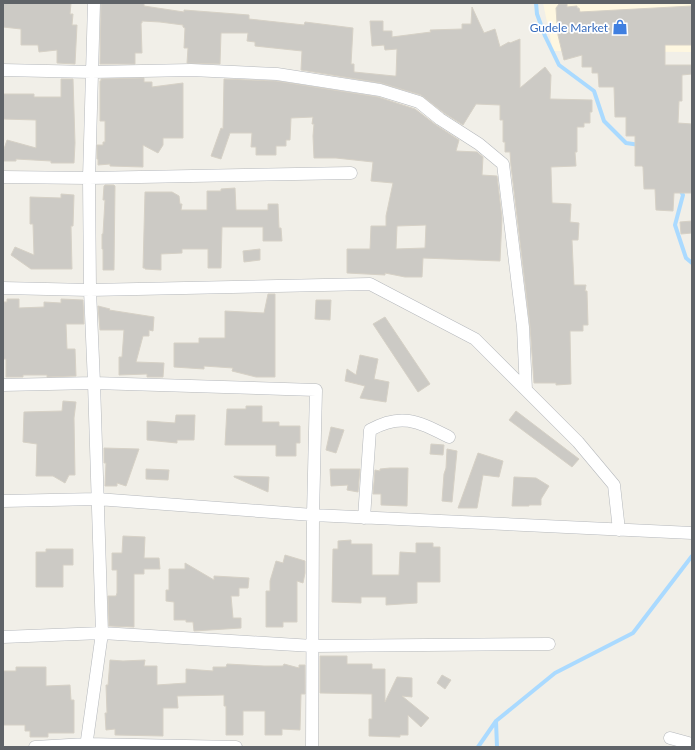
<svg xmlns="http://www.w3.org/2000/svg" width="695" height="750" font-family="Lato,sans-serif">
<style>
.commercial{fill:#fef7e0}
.lines{fill:none;stroke-linecap:round;stroke-linejoin:round}
.stream{stroke:#aadaff;stroke-width:4}
.building{fill:#cccac5;stroke:#d6d1c6;fill-rule:evenodd}
.minor-casing{stroke:#b5b8bc;stroke-width:13}
.minor{stroke:#fff;stroke-width:12}
.labels{text-anchor:middle;dominant-baseline:central;stroke-width:3.5;stroke-linejoin:round;paint-order:stroke}
.shop-label{font-size:12px;fill:#366cbe;stroke:#fff;text-anchor:end}
</style>
<rect width="100%" height="100%" fill="#f1efe8"/>
<!-- commercial -->
<path class="commercial" d="M543,3H692V52L553,51Z"/>
<g class="lines">
<!-- stream -->
<path class="stream" d="M536,3L537,14L545,36L559,65L594,91L604,121L626,143L640,145
M679,188L683,195L675,225L686,258L692,263
M496,721L497,747
M478,747L496,721L555,673L633,633L692,556"/>
</g>
<!-- building -->
<path class="building" d="M3,3H71L70,14H73L72,25H77L75,64L57,63V50L39,52L38,45H21V29L3,27Z
M101,3H144V6L184,12V10L249,15V19L304,25L305,22L353,28L351,64H354V72L394,76H396L397,49L385,50L384,45L372,46L370,21H383V31H392V37L431,32L430,30L462,29V24H471L472,7L484,33L495,29L500,47L509,42L510,43L520,39V88L545,67L551,75L550,99L592,100V112H590V123H584V127H577V152H575L576,166L551,167V169L552,203L571,204L570,222L579,223L578,240H572L574,285H586L585,291H587L588,325H583V331H570L571,384L556,385V383H534L530,326L511,166L510,152H505V142H503V120H500V105L476,104L463,125L444,113L421,95L381,83L301,70L302,51L255,46V42L247,41L248,33H221L220,64L187,63L188,48H184L185,28L183,27V25L160,22L142,21V23H141L142,53H135V64H100Z
M559,4H567V7L577,6V8H579L580,12L692,6V45H665V65H692V74L682,75V101H679L678,123L692,124V193H674L673,211L656,210L655,189H644L643,167L642,166H635V136H626V117H615L614,87H599L598,73H592V67H582V55L564,60L558,35V23H557L556,8Z
M144,78V82H152V87L183,83V138H163V145L158,153L143,145V167L110,166V164L98,165V159H97V145H103V142H105V121H100V81H101V79Z
M61,79H73L75,143L74,163H51V161L16,159V161H3V152L7,140L36,148V120L3,119V94H34V97H61Z
M224,79L276,81L378,97L415,109L436,125L459,140L456,151L477,152L483,157L482,175L497,176L502,218L500,261L423,258L422,277H405L385,273V275L347,273V249H370L371,226H386V216L393,183L371,181L373,162L336,158H314L313,136L314,124H312L313,117L291,118L290,140H286V146H276V155H256V147H251L252,133H230L221,159L211,156L221,128L223,129ZM426,225L425,248L396,249L397,226Z
M105,185H114L115,186L114,270H103V249H102V234H103L105,200H103L104,186Z
M235,188L236,210H268V204H278L279,228H281L282,241H263V227H222L221,268H208V249H182V253L161,254V270L145,269V268H143L145,192H172L179,196L180,204H182L181,210H207V191H221V189Z
M61,194L74,195L73,226H71L72,269H31L11,255L15,247L34,255L33,224H30V197L61,198Z
M692,221V233L681,234L680,222Z
M260,249V260L244,262L243,251Z
M268,294H275V377H256L232,371L233,368L204,366V369L174,367V343H199V338H225V311L264,313Z
M7,299H19V308L44,307V302L61,303V299L83,300L84,324H66L67,349H75L76,376L47,377V375H23V377H6V359H3V302H7Z
M316,300H331L330,320L315,319Z
M98,306L110,309L109,310L154,317L153,331L149,330V336H143L136,362L164,363L163,377H147V374L119,375V357H122L124,330H100Z
M385,317L430,384L418,392L373,324Z
M360,355L378,359L374,379L389,382L386,402L360,398L365,386L345,381L347,369L356,375Z
M63,401L76,402L74,418L75,475H69L65,483L53,476H36L37,444L23,442L24,412L62,411Z
M246,406H262V422H279V426H300V443H296V456H276V445H225L227,409H246Z
M516,411L579,459L572,467L509,420Z
M176,415H195L194,440H177V443L147,440V421L175,423Z
M331,427L344,430L336,453L326,450Z
M431,444L444,445L443,455L430,454Z
M104,448L139,449L126,486L117,483V486H105L106,463H104Z
M447,449L457,451L452,502L442,501L444,474L446,468Z
M478,453L503,461L499,477L483,475L477,508H458Z
M390,468H408L407,506L381,505V494H373L375,470L380,471V469Z
M146,469L169,470L168,480L146,479Z
M330,469H360L358,492L347,490L348,485L331,486Z
M234,476L269,477L268,492L234,477Z
M514,477L536,478L549,486L541,499V505H529V506H512Z
M123,536L145,537L144,558H159L160,569H144V574H134V627L109,626L108,596H116L117,593V570H112V553H122Z
M351,540V544H372V575H399L400,552L416,553V543H433V547H440V582H417V603L386,605V597H361V603L332,602L333,549H338V541Z
M46,549H73V565H63V587H36V552H46Z
M285,555L305,561V573L303,583L297,581V622H283V627H266V591H270V581L276,561L283,563Z
M185,563L214,580V576L249,578L248,588H239V596H231L233,618H241V628L194,631L193,622H186V620H174V602L166,601V590H169V569H185Z
M320,656H347V664H372V669H385V702L397,677L412,678V697L402,696L429,718L421,727L408,715V735H400V737L369,736V719H372V694L320,693Z
M110,660L123,661L145,660L144,666H157V685L186,683V669L213,671V667H226L227,664L264,666H283L284,664L299,668V665H305V694H301L300,730L282,729V735H265V711H243V735H226V706H224V695L177,696L178,708H163V736L115,735V729L106,730L105,713H107L106,685H108Z
M16,667H46V686L70,685L71,700H74V733H48V737H30V731H25V725H3V671H16Z
M442,675L451,680L445,689L437,683Z"/>
<g class="lines">
<defs>
<path id="minor" d="M3,70L92,72L191,70L277,74L380,90L419,102L440,119L479,144L503,164L523,327L526,390
M3,177L89,178L351,173
M3,288L90,290L370,284L475,339L578,442L614,485L619,530
M3,385L94,383L316,390L313,515L312,747
M3,501L97,499L313,515L692,533
M364,518L370,430C402,412 419,422 449,437
M3,637L102,633L313,646L549,644
M670,738L692,744
M35,747L86,744L236,747
M86,747L102,633L94,383L90,290L89,178L94,3"/>
</defs>
<!-- minor casing -->
<use href="#minor" class="minor-casing"/>
<!-- minor -->
<use href="#minor" class="minor"/>
</g>
<!-- icons -->
<defs>
<symbol id="shop-bare" viewBox="-9 -9 18 18"><path d="M-5-2.5h2.3a2.7 3.5 0 0 1 5.4 0H5L5.5 6h-11ZM-1.5-2.5h3a1.5 2.3 0 0 0-3 0Z" fill="#3f7fe0" stroke="#fff" stroke-width="2.5" paint-order="stroke"/></symbol>
</defs>
<g fill-rule="evenodd">
<use href="#shop-bare" x="609" y="16" width="22" height="22"/>
</g>
<g class="labels">
<!-- shop labels -->
<g class="shop-label">
<text x="608" y="27">Gudele Market</text>
</g>
</g>
<!-- border -->
<rect width="695" height="750" fill="none" stroke="#5f6368" stroke-width="8"/>
</svg>
